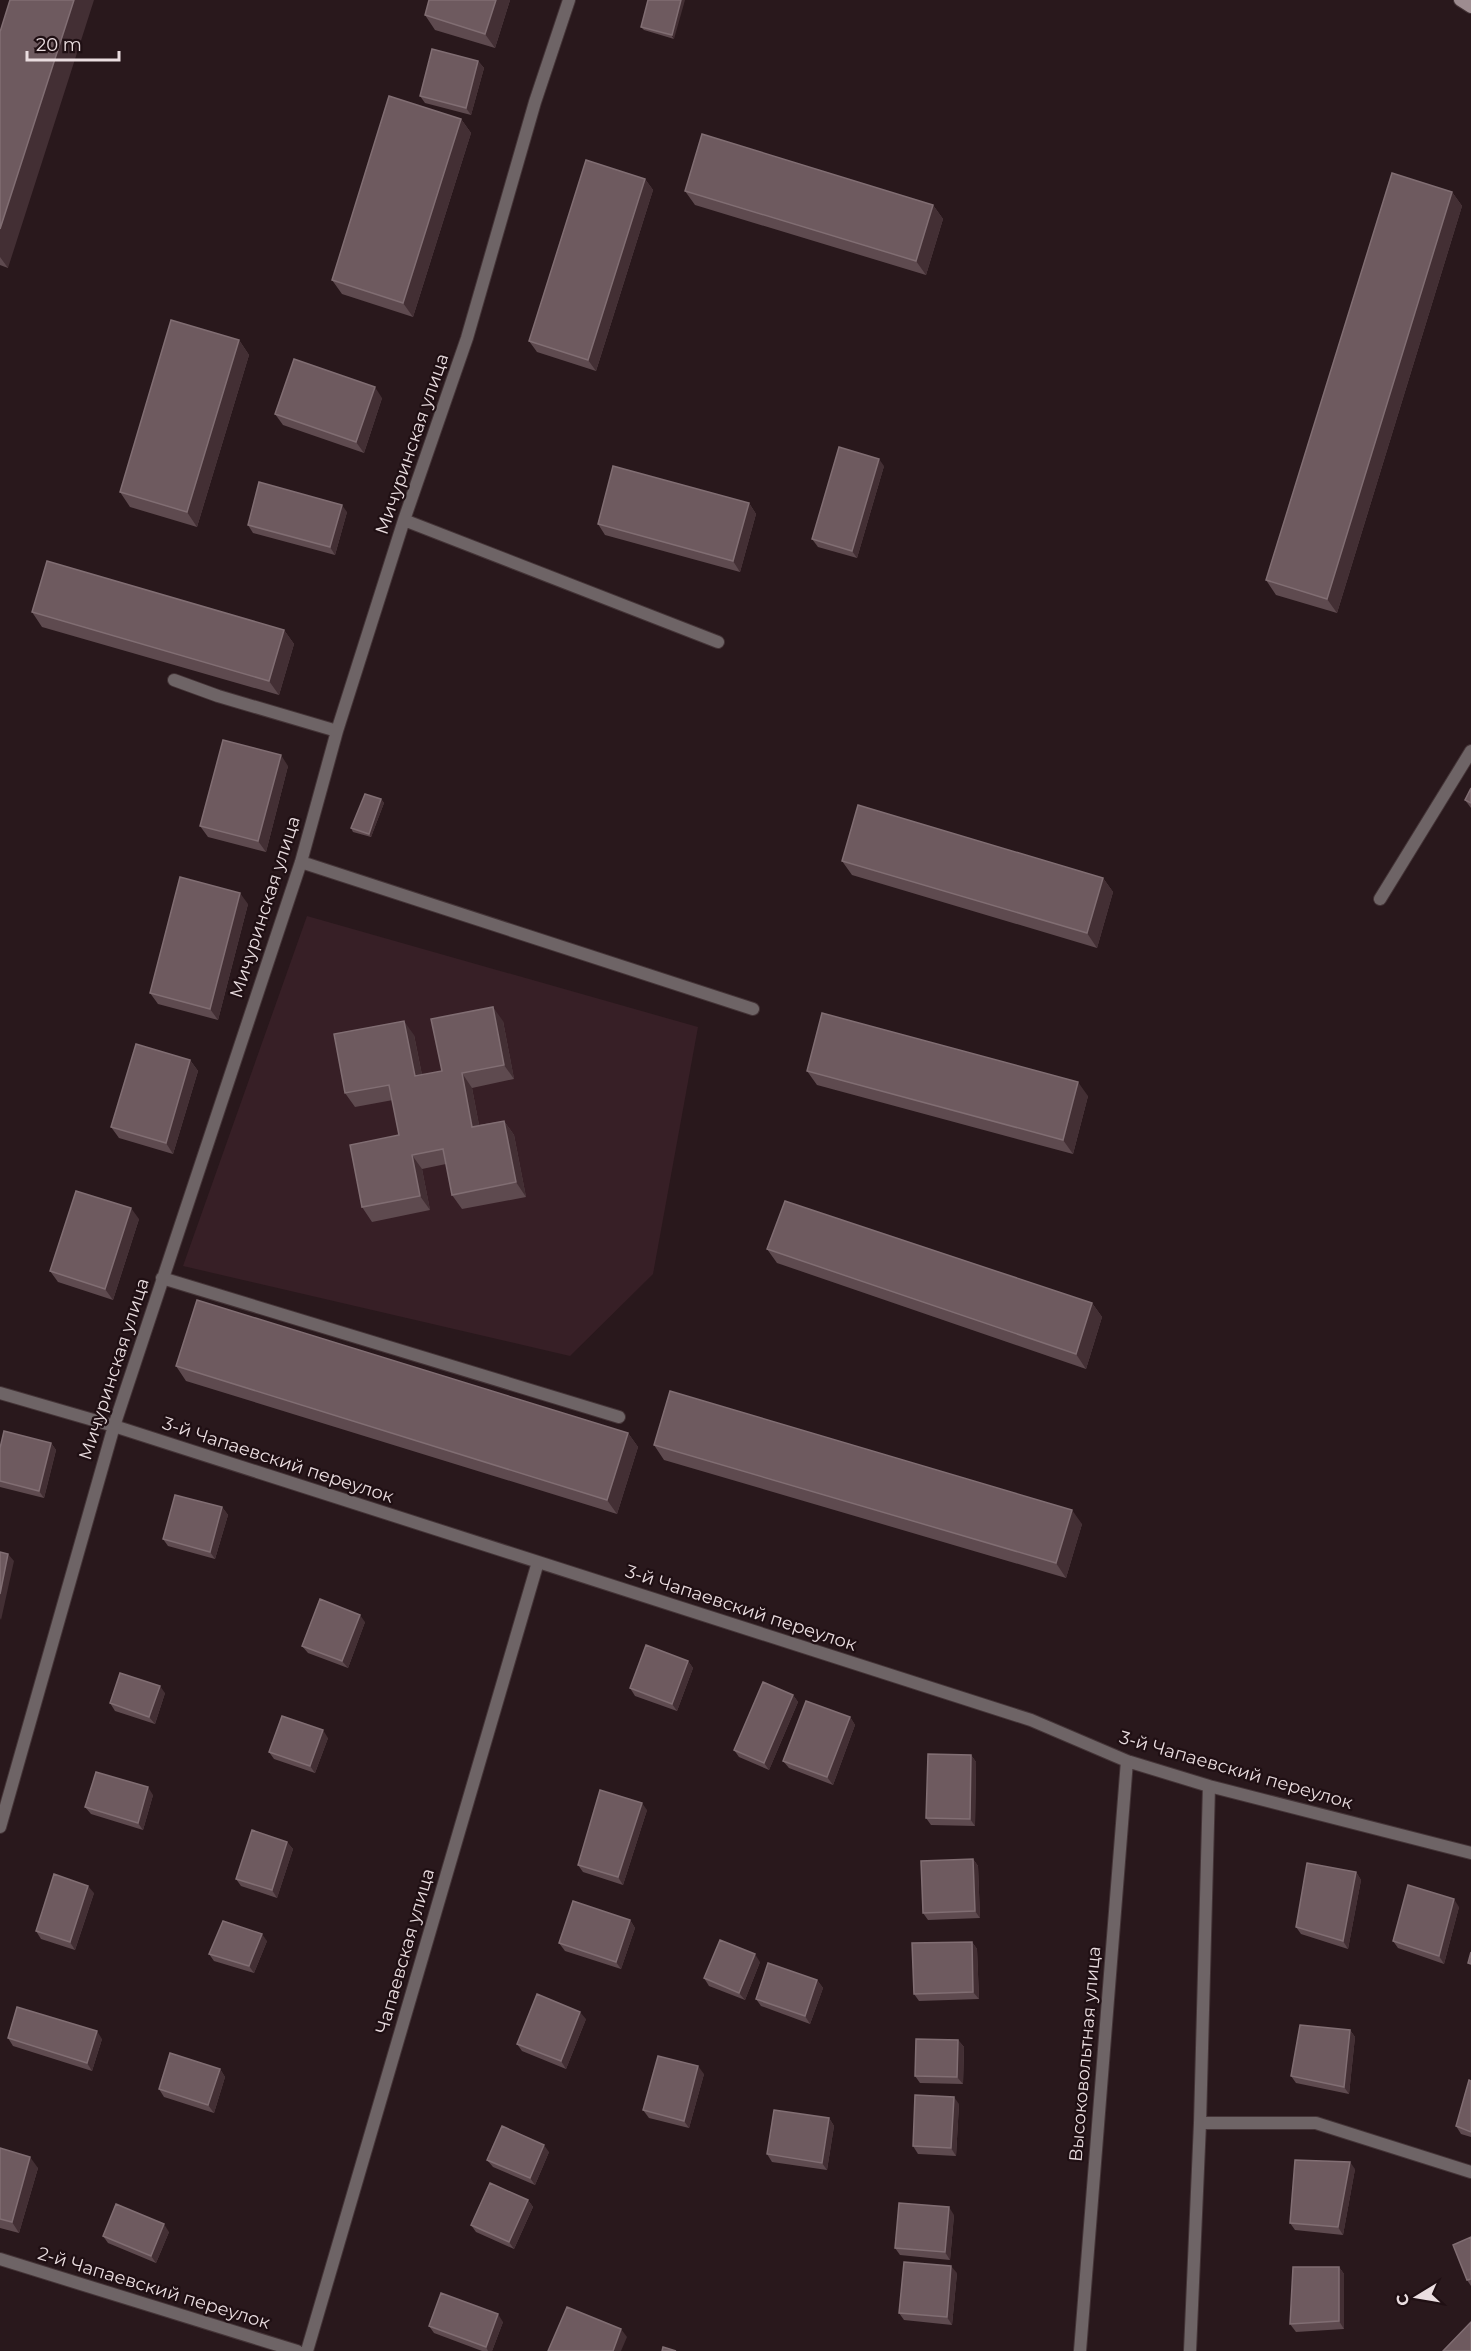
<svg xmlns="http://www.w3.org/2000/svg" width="1471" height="2351" font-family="Montserrat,sans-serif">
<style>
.built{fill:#371f26}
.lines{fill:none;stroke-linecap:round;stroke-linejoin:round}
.street-casing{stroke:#443437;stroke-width:14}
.secondary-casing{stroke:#443437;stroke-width:14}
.street{stroke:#6e6466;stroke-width:12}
.secondary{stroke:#9d8c90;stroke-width:12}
.wall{fill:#5e4a4f}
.shaded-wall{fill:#432f34}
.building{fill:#6e5a5f;stroke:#816e73;stroke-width:1.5}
.labels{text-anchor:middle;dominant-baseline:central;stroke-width:4.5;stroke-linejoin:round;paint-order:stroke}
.street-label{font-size:18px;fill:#eadde0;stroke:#1f0f13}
</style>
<rect width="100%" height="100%" fill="#29181c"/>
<!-- built -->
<path class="built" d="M307,916L698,1027L653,1274L570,1356L183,1266Z"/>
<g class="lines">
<defs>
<path id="street" d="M404,520L718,642
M174,680L218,696L337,731
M301,862L753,1009
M1380,899L1471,751
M162,1278L619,1417
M0,1393L114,1426L1031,1720L1127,1761L1209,1786L1471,1853
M0,1827L114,1426L301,862L337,731L404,520L467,338L535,102L569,0
M1200,2123H1316L1471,2172
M0,2259L297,2351
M307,2351L538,1562
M1080,2351L1127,1761
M1190,2351L1200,2123L1209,1786"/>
<path id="secondary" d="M1460,0L1471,7"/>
</defs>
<!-- street casing -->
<use href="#street" class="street-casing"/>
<!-- secondary casing -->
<use href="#secondary" class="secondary-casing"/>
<!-- street -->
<use href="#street" class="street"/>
<!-- secondary -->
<use href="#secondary" class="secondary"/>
</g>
<!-- wall -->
<path class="wall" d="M510,0L495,48L435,30L425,15Z
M648,0L674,39L644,30L641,27Z
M0,32L8,268L0,265Z
M478,61L484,68L471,115L425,103L420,96Z
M461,119L471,133L413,317L342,294L332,280Z
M645,179L653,190L596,371L537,352L529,341Z
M685,191L933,205L943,219L926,275L695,205Z
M1452,192L1462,206L1337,613L1276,595L1266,580Z
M239,340L249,355L197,527L130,507L120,492Z
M382,398L364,453L283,425L275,414Z
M884,466L857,558L818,547L812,539Z
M749,503L756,514L740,572L605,535L598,524Z
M347,512L335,555L253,533L248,525Z
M32,612L284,630L294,644L279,695L42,627Z
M288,766L266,852L208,837L200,826Z
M1471,788V808L1465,800Z
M381,799L384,803L371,837L353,832L351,828Z
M842,861L1103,878L1113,892L1097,948L852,875Z
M248,904L218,1020L158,1004L150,993Z
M503,1021L514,1079L472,1088L479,1125L504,1121L514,1135L526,1197L462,1209L452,1195L446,1164L422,1169L430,1210L372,1222L362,1207L399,1135L393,1100L355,1107L345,1093L414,1035L422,1075L442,1071Z
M190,1060L198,1071L173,1154L119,1138L111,1127Z
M807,1071L1088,1096L1073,1154L817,1085Z
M139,1219L113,1300L58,1282L50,1271Z
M767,1249L1092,1303L1102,1317L1086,1369L777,1263Z
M176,1366L628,1433L638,1447L617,1514L186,1381Z
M51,1443L56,1450L44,1498L0,1487V1448Z
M654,1445L1082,1524L1066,1578L664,1460Z
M222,1507L228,1515L215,1559L168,1546L163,1539Z
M365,1622L348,1668L308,1653L302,1646Z
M688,1661L693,1668L677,1711L635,1696L630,1688Z
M165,1693L155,1724L115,1711L110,1703Z
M793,1695L798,1702L769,1770L739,1757L734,1750Z
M850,1717L855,1725L833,1785L789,1768L783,1761Z
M328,1738L315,1773L274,1759L269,1752Z
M971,1755L976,1762L975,1826L931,1825L926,1818Z
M153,1795L143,1830L91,1814L85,1807Z
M647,1810L623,1885L583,1872L578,1865Z
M287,1842L293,1849L277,1898L241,1886L236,1879Z
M973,1859L978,1866L980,1918L928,1920L923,1913Z
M1356,1872L1361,1880L1348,1949L1301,1934L1296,1927Z
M94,1893L75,1950L41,1939L36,1931Z
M1459,1907L1444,1964L1398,1948L1393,1941Z
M630,1920L635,1928L621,1969L565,1951L559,1943Z
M267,1941L254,1973L214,1961L209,1954Z
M972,1942L977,1949L979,1999L919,2001L914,1994Z
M760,1962L745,2000L709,1986L704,1978Z
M817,1980L823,1988L810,2024L761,2006L756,1999Z
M586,2019L566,2069L522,2051L517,2044Z
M1350,2030L1355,2037L1349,2094L1296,2083L1291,2076Z
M8,2038L102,2039L92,2071L13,2046Z
M958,2040L964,2047L963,2084L920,2083L915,2076Z
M220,2069L225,2077L214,2113L164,2097L159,2089Z
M704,2074L689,2128L649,2118L643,2110Z
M1471,2081V2137L1461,2134L1456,2126Z
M959,2104L956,2156L918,2154L913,2146Z
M829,2118L834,2126L827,2170L772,2162L767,2154Z
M0,2148L38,2168L19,2233L0,2228Z
M549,2152L535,2185L493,2167L487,2160Z
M1355,2169L1343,2235L1295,2230L1290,2223Z
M528,2200L533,2207L514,2249L476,2232L471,2225Z
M954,2215L950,2260L900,2255L895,2248Z
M169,2232L156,2263L108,2243L103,2236Z
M1471,2237V2286L1467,2280Z
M1339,2267L1344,2274V2329L1296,2332L1290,2324Z
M957,2273L952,2325L904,2320L899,2313Z
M503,2322L492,2351H482L434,2333L429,2326Z"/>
<!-- shaded-wall -->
<path class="shaded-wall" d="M74,0H94L8,268L0,257V229Z
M496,0H510L495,48L485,34Z
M681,0H685L674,39L672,35Z
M478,61L484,68L471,115L466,108Z
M461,119L471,133L413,317L403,303Z
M645,179L653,190L596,371L588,360Z
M1452,192L1462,206L1337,613L1327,599Z
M933,205L943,219L926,275L916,261Z
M239,340L249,355L197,527L187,512Z
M375,387L382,398L364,453L356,442Z
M879,459L884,466L857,558L852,551Z
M749,503L756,514L740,572L733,561Z
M342,505L347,512L335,555L330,547Z
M284,630L294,644L279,695L269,681Z
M281,755L288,766L266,852L258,841Z
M381,799L384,803L371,837L369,834Z
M1103,878L1113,892L1097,948L1087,933Z
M240,893L248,904L218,1020L210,1009Z
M493,1007L503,1021L514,1079L504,1065Z
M404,1021L414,1035L425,1090L415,1076Z
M190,1060L198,1071L173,1154L166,1143Z
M462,1073L472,1088L482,1141L472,1127Z
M1078,1082L1088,1096L1073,1154L1063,1140Z
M504,1121L514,1135L526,1197L516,1182Z
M412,1155L422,1169L430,1210L420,1196Z
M131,1208L139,1219L113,1300L105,1289Z
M1092,1303L1102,1317L1086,1369L1076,1354Z
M628,1433L638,1447L617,1514L607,1500Z
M51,1443L56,1450L44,1498L39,1491Z
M222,1507L228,1515L215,1559L210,1552Z
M1072,1510L1082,1524L1066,1578L1056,1563Z
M8,1554L14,1561L1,1620L0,1618V1594Z
M360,1615L365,1622L348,1668L342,1661Z
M688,1661L693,1668L677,1711L672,1704Z
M160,1686L165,1693L155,1724L149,1717Z
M793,1695L798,1702L769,1770L764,1763Z
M850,1717L855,1725L833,1785L827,1777Z
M323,1730L328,1738L315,1773L310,1766Z
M971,1755L976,1762L975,1826L970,1819Z
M148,1787L153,1795L143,1830L138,1823Z
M642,1803L647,1810L623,1885L618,1877Z
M287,1842L293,1849L277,1898L272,1890Z
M973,1859L978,1866L980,1918L975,1911Z
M1356,1872L1361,1880L1348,1949L1343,1941Z
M88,1886L94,1893L75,1950L70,1942Z
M1454,1899L1459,1907L1444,1964L1439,1956Z
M630,1920L635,1928L621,1969L616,1962Z
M262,1934L267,1941L254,1973L249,1966Z
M972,1942L977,1949L979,1999L973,1992Z
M755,1954L760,1962L745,2000L739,1993Z
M817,1980L823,1988L810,2024L805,2016Z
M580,2012L586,2019L566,2069L561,2061Z
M1350,2030L1355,2037L1349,2094L1344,2087Z
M97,2031L102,2039L92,2071L87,2063Z
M958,2040L964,2047L963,2084L957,2077Z
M698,2066L704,2074L689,2128L684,2121Z
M220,2069L225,2077L214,2113L208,2105Z
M954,2097L959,2104L956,2156L951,2148Z
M829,2118L834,2126L827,2170L822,2163Z
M544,2145L549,2152L535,2185L530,2178Z
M30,2157L38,2168L19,2233L12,2222Z
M1350,2162L1355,2169L1343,2235L1338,2227Z
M528,2200L533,2207L514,2249L509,2242Z
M949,2207L954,2215L950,2260L945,2252Z
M164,2224L169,2232L156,2263L151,2256Z
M951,2266L957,2273L952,2325L947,2317Z
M1339,2267L1344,2274V2329L1339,2321Z
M498,2314L503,2322L492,2351H488L486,2347Z
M621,2329L627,2337L621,2351H613Z"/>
<!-- building -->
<path class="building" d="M10,0H74L0,229V32Z
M429,0H496L485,34L425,15Z
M648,0H681L672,35L641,27Z
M432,49L478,61L466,108L420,96Z
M389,96L461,119L403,303L332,280Z
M702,134L933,205L916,261L685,191Z
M586,160L645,179L588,360L529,341Z
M1392,173L1452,192L1327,599L1266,580Z
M171,320L239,340L187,512L120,492Z
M294,359L375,387L356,442L275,414Z
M839,447L879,459L852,551L812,539Z
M613,466L749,503L733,561L598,524Z
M259,482L342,505L330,547L248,525Z
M47,561L284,630L269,681L32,612Z
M223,740L281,755L258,841L200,826Z
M1471,788V803L1465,800Z
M365,794L381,799L369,834L351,828Z
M858,805L1103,878L1087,933L842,861Z
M180,877L240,893L210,1009L150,993Z
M493,1007L504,1065L462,1073L472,1127L504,1121L516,1182L452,1195L443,1149L412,1155L420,1196L362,1207L350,1145L399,1135L389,1085L345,1093L334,1034L404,1021L415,1076L442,1071L431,1019Z
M822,1013L1078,1082L1063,1140L807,1071Z
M136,1044L190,1060L166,1143L111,1127Z
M76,1191L131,1208L105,1289L50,1271Z
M785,1201L1092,1303L1076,1354L767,1249Z
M197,1300L628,1433L607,1500L176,1366Z
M670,1391L1072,1510L1056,1563L654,1445Z
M4,1431L51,1443L39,1491L0,1481V1448Z
M175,1495L222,1507L210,1552L163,1539Z
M0,1552L8,1554L0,1594Z
M320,1599L360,1615L342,1661L302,1646Z
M646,1645L688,1661L672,1704L630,1688Z
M120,1673L160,1686L149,1717L110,1703Z
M763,1682L793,1695L764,1763L734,1750Z
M806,1701L850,1717L827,1777L783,1761Z
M282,1716L323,1730L310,1766L269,1752Z
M928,1754L971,1755L970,1819L926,1818Z
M96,1772L148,1787L138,1823L85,1807Z
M600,1790L642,1803L618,1877L578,1865Z
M252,1830L287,1842L272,1890L236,1879Z
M973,1859L975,1911L923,1913L921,1861Z
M1307,1863L1356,1872L1343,1941L1296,1927Z
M54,1874L88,1886L70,1942L36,1931Z
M1408,1885L1454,1899L1439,1956L1393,1941Z
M573,1901L630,1920L616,1962L559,1943Z
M223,1921L262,1934L249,1966L209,1954Z
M720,1940L755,1954L739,1993L704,1978Z
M972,1942L973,1992L914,1994L912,1943Z
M1471,1952V1964L1468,1963Z
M768,1963L817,1980L805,2016L756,1999Z
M537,1994L580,2012L561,2061L517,2044Z
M17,2007L97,2031L87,2063L8,2038Z
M1300,2025L1350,2030L1344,2087L1291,2076Z
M916,2039L958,2040L957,2077L915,2076Z
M170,2053L220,2069L208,2105L159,2089Z
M658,2056L698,2066L684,2121L643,2110Z
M1469,2080L1471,2081V2132L1456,2126Z
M915,2095L954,2097L951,2148L913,2146Z
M774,2110L829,2118L822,2163L767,2154Z
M502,2126L544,2145L530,2178L487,2160Z
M0,2148L30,2157L12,2222L0,2219Z
M1295,2160L1350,2162L1338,2227L1290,2223Z
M490,2183L528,2200L509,2242L471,2225Z
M899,2203L949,2207L945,2252L895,2248Z
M116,2204L164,2224L151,2256L103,2236Z
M1471,2237V2279L1467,2280L1453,2245Z
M904,2262L951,2266L947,2317L899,2313Z
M1293,2267H1339V2321L1290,2324Z
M441,2293L498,2314L486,2347L429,2326Z
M567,2307L621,2329L613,2351H548Z
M1471,2322V2351H1443Z
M663,2347L676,2351H662Z"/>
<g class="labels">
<!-- street labels -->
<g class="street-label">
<text transform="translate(412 444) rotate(-71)">Мичуринская улица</text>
<text transform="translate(265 907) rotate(-72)">Мичуринская улица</text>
<text transform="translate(114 1369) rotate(-72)">Мичуринская улица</text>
<text transform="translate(278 1460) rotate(18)">3-й Чапаевский переулок</text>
<text transform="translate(741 1608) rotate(18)">3-й Чапаевский переулок</text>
<text transform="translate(1236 1770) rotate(16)">3-й Чапаевский переулок</text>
<text transform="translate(405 1951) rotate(-74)">Чапаевская улица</text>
<text transform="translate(1085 2054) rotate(-85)">Высоковольтная улица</text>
<text transform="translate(154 2288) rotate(17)">2-й Чапаевский переулок</text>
</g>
</g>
<!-- north arrow -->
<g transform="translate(1417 2297) rotate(259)" stroke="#1f0f13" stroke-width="4.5" paint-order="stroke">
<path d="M0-4.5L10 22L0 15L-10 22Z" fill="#eadde0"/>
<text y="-9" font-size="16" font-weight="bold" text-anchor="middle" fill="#eadde0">С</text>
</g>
<!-- scale -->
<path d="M27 51v9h92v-9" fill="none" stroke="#eadde0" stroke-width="3"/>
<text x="36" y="51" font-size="18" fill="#eadde0" stroke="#1f0f13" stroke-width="4.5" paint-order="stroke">20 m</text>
</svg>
